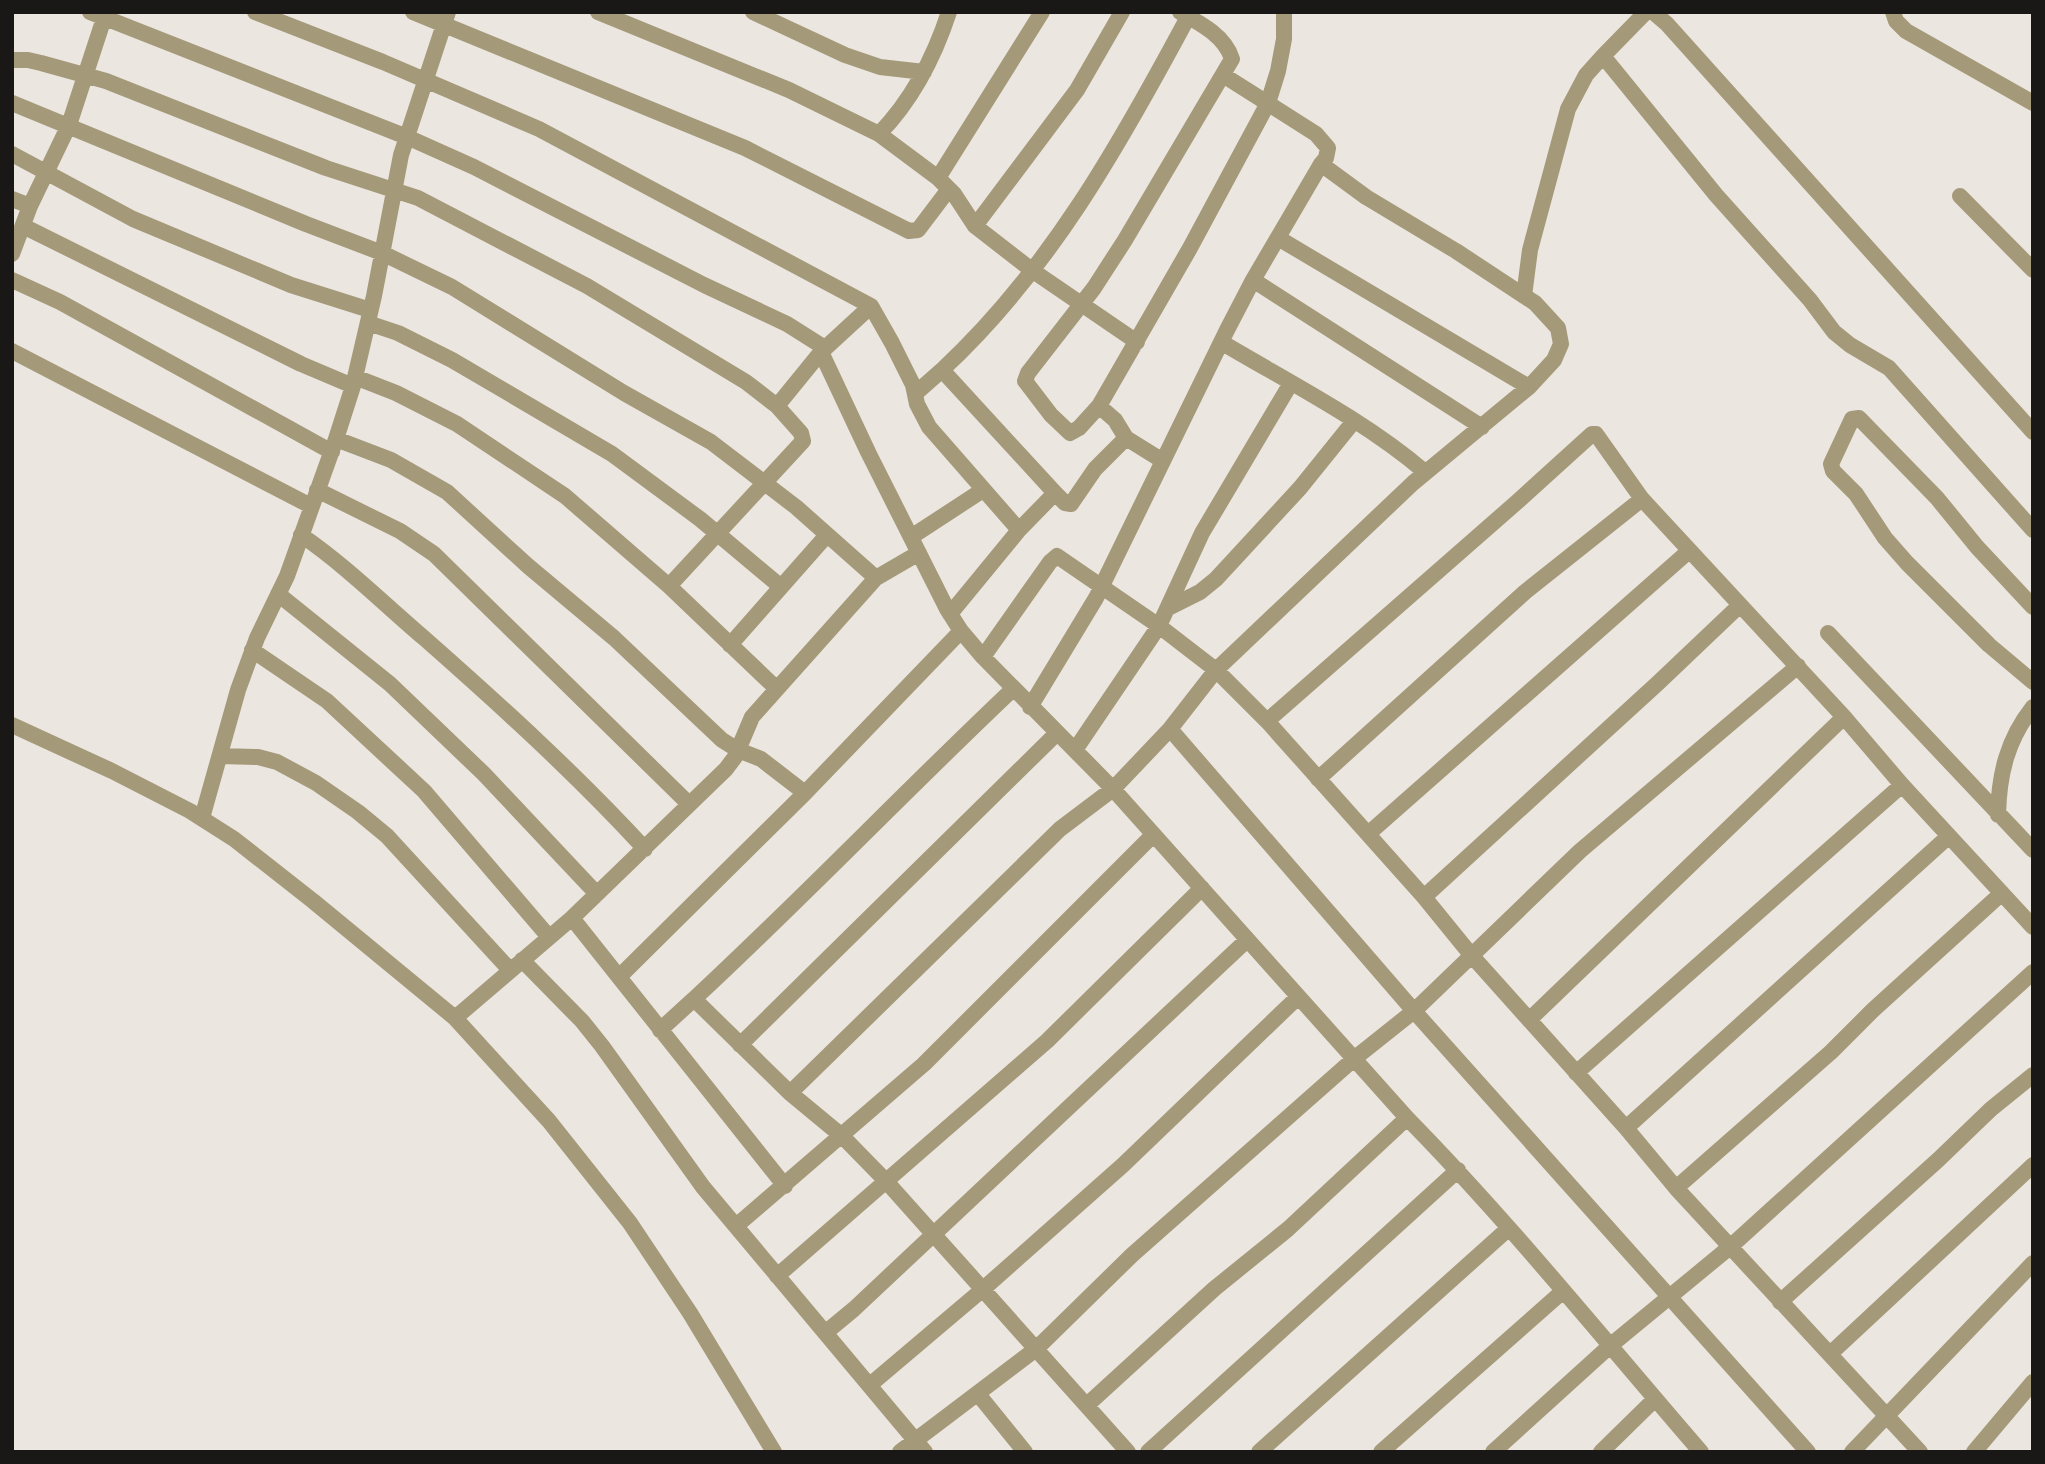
<svg xmlns="http://www.w3.org/2000/svg" width="2045" height="1464" font-family="'Sofia Sans Condensed',sans-serif">
<style>
.lines{fill:none;stroke-linecap:round;stroke-linejoin:round}
.street{stroke:#a49a7a;stroke-width:16}
</style>
<rect width="100%" height="100%" fill="#ece6e0"/>
<g class="lines">
<!-- street -->
<path class="street" d="M90,12L407,137L474,167L704,285L787,324L825,348
M255,12L383,62L539,129L871,306L892,343L913,385L917,404L929,427L1019,530
M413,12L745,148L909,231L918,230L949,189
M598,12L789,90L879,134L938,178L954,194L975,226
M753,12L845,55L880,67L924,72
M1122,12L1077,90L975,226L1033,271L1137,342
M1646,12L1603,56L1716,195L1810,300L1834,332L1850,345L1889,368L2033,530
M1653,12L1667,24L2033,432
M1893,12L1896,21L1906,31L2033,103
M12,60H28L41,63L106,81L326,168L418,198L587,286L746,382L777,406L801,433L803,441L669,586
M1223,75L1316,134L1328,148L1326,158L1321,164
M12,103L306,224L382,253L452,287L624,393L711,442L796,507L876,578
M879,134C913,99 934,58 949,12
M12,154L133,219L291,285L370,310
M938,178L1042,12
M1960,196L2033,270
M12,199L30,206
M23,226L301,364L353,386
M1278,238L1529,387
M12,254L30,206L69,125L106,12
M12,280L60,302L332,452
M1253,280L1482,427
M1524,296L1530,250L1568,109L1586,75L1603,56
M368,323L398,333L452,360L612,454L700,519L781,587
M1221,342C1290,383 1364,420 1425,472
M12,351L311,506
M821,352L868,452L947,609L961,631L983,657L1113,789L1407,1118C1511,1224 1604,1340 1701,1452
M355,377L396,393L457,424L565,496L669,586L777,689
M916,393L942,370
M777,406L821,352L871,306
M1099,406L1079,428L1070,433L1051,415L1025,381L1028,373L1094,288L1125,240L1232,59C1225,36 1200,23 1180,12
M1126,438L1115,420L1099,406L1190,248L1268,103L1278,71L1284,39V12
M336,439L391,460L447,492L528,566L614,638L722,740L738,750L761,759L805,793
M317,490L400,531L434,554L689,804
M1055,493L942,370C1049,271 1120,144 1188,17
M301,535C345,565 383,603 424,638C500,705 576,774 645,849
M911,537L983,490
M278,594L390,684L484,774L597,894
M2033,607L1977,547L1937,498L1859,418L1852,419L1831,464L1833,471L1856,494L1885,538L1907,563L1989,645L2033,682
M1168,608L1200,592L1216,579L1300,488L1354,421
M950,614L1019,530L1055,493L1065,503L1071,504L1095,469L1126,438L1163,461
M1828,633L2033,850
M730,645L827,535
M252,650L327,701L424,791L549,937
M983,657L1050,562L1057,556L1159,626L1216,670L1267,721L1424,897L1472,956L1626,1128L1676,1188L1920,1452
M1013,689C905,791 803,898 694,999L790,1093L842,1136L885,1180L1128,1452
M1267,721L1517,502L1592,434H1596L1642,499L1844,717L1902,785L2033,927
M12,725L112,771L190,811L234,839L313,901L455,1018L549,1121L630,1223L690,1313L774,1452
M1170,729L1414,1011L1808,1452
M1075,750L1159,626L1202,533L1291,383
M220,756L258,757L277,762L316,783L358,812L387,836L510,970
M1318,779L1525,592L1642,499
M1998,815C1999,774 2007,740 2033,707
M202,818L238,690L257,638L287,576L336,439L353,386L374,296L401,155L448,12
M1368,834L1689,551
M1424,897L1658,683L1739,606
M572,918L785,1186
M522,960L582,1021L602,1046L703,1187L925,1452
M619,977L805,793L961,631
M455,1018L572,918L726,769L735,757L752,717L876,578L919,553
M1529,1020L1844,717
M660,1030L694,999
M740,1045L1057,733
M1576,1073L1902,785
M790,1093L1060,829L1113,789L1170,729L1216,670L1413,483L1529,387L1554,360L1561,344L1558,328L1535,303L1456,251L1366,197L1321,164L1253,280L1227,330L1096,598L1030,707
M1626,1128L1949,836
M1676,1188L1831,1052L1873,1010L2002,893
M736,1226L924,1064L1153,835
M777,1276L1047,1041L1202,888
M1780,1302L1938,1160L1991,1109L2033,1075
M825,1333L854,1309L1247,940
M1830,1354L2033,1165
M871,1384L982,1290L1123,1165L1298,997
M978,1394L1025,1452
M1087,1405L1214,1289L1288,1229L1407,1118
M900,1452L1036,1349L1132,1255L1355,1058L1414,1011L1580,851L1798,666
M1148,1452L1458,1170
M1259,1452L1508,1229
M1381,1452L1562,1292
M1493,1452L1611,1345L1730,1247L2033,972
M1601,1452L1655,1399
M1852,1452L2033,1263
M1974,1452L2033,1382"/>
</g>
<!-- border -->
<rect width="2045" height="1464" fill="none" stroke="#1a1816" stroke-width="28"/>
</svg>
